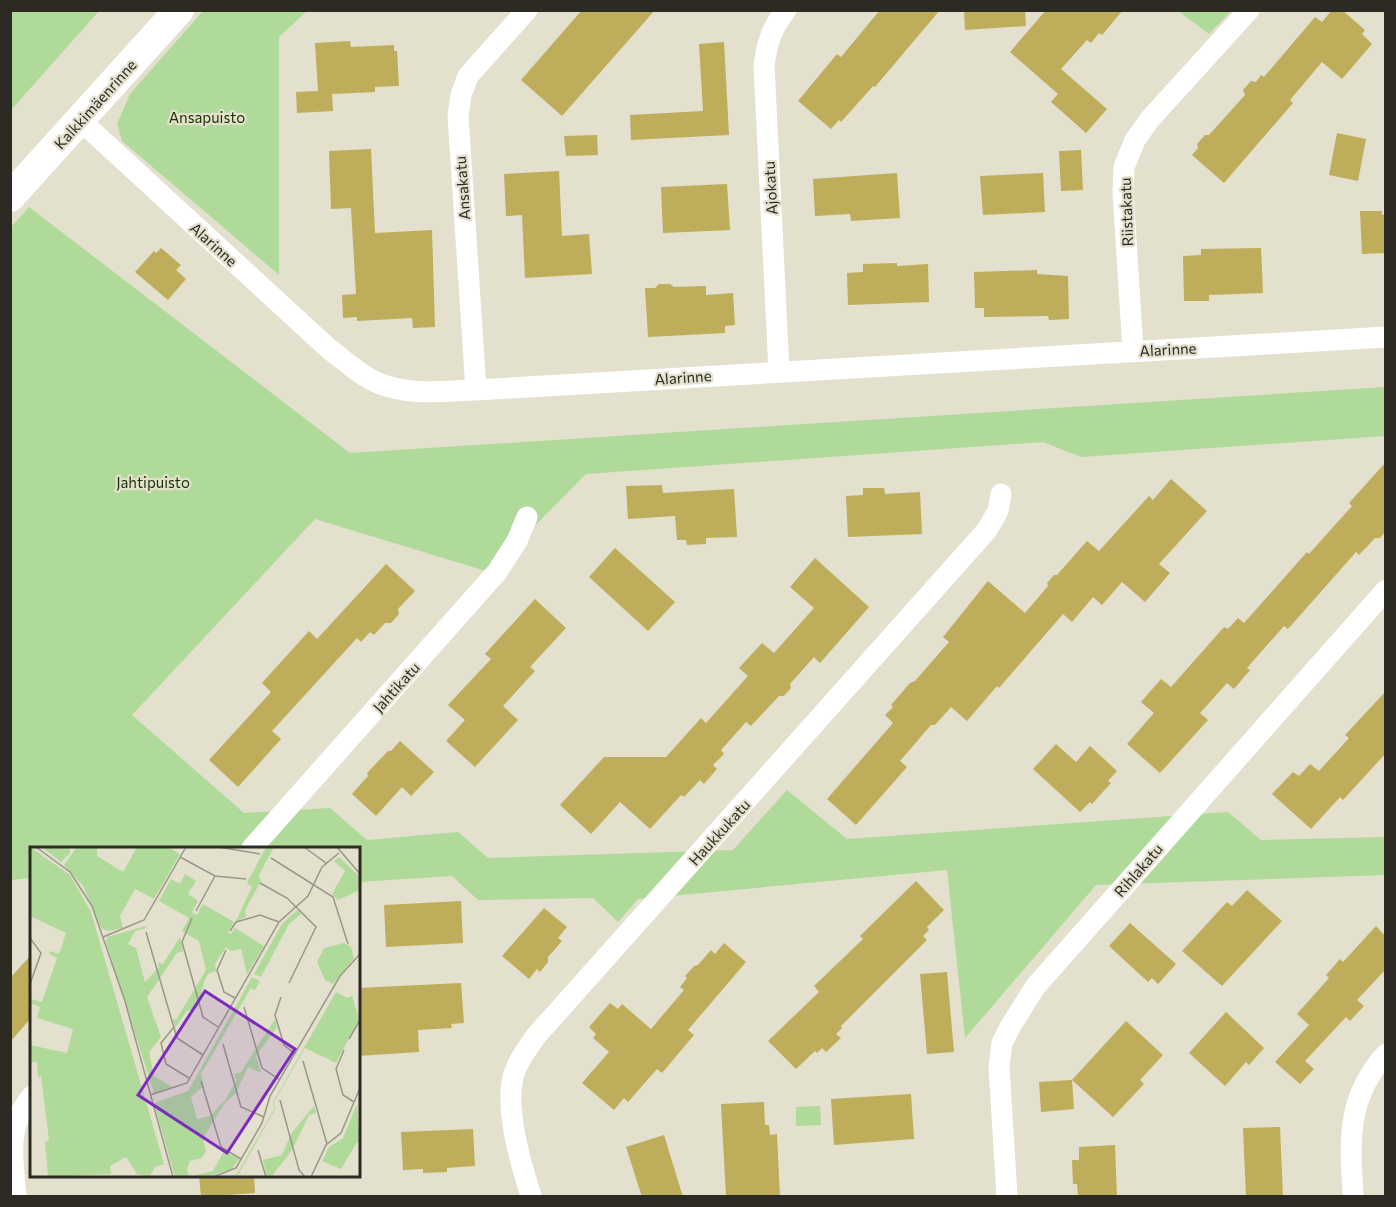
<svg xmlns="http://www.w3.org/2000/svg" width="1396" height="1207" font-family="Commissioner,sans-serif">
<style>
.green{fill:#b0da9a}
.building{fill:#bead5b}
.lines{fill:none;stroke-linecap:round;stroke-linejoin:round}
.street{stroke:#fff;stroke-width:21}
.secondary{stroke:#fff;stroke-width:30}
.labels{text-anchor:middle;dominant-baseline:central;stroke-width:4.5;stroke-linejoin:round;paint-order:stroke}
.street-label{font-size:15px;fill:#2c2a23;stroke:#e3e0cd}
.park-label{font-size:15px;fill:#173202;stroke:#e3e0cd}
.inset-road{fill:none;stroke:#9a9789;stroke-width:1.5}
.view{fill:#7b2cbf;fill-opacity:0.15;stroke:#7b2cbf;stroke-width:3}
.inset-edge{fill:none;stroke:#2c2a23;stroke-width:3}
</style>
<rect width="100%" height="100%" fill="#e3e0cd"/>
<!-- green -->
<path class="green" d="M11,10L99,11L11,110L10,11Z
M203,11H307L279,37V275L122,141L117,124L130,94Z
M1178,11H1231L1209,34Z
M29,207L350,453L1385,387V436L1081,457L1043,442L586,474L489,572L315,519L132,715L244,813L330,808L367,840L458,832L488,858L733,850L787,790L847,839L1228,812L1261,840L1385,837V875L1096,885L965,1038L947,870L638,899L618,922L593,898L478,900L452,876L359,882L358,848H32L31,878L11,880L10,228Z
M820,1106L821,1125L796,1126V1107Z"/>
<!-- building -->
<path class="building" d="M582,10H655L562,116L521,80Z
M880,10H940L875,87L873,86L841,122L839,120L831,129L798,101L837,54L841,57Z
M964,10H1025L1026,26L965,30Z
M1046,10H1123L1102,35L1099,33L1091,43L1087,40L1061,69L1107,109L1086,133L1051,102L1058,94L1010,52Z
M1332,10H1342L1365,30L1362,34L1372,44L1342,79L1322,62L1290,100L1293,103L1224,183L1192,155L1198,148L1197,144L1205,135H1209L1245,95L1243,90L1251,81L1256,82L1261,75L1264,77L1315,17L1322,22Z
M350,41L351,47L394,45V51H397L399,86L375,87V92L332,94L333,111L297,113L296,92L318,91L315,43Z
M724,42L729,135L631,140L630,115L703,111L699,44Z
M1337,133L1366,139L1358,181L1329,175Z
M597,135L598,155L566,156L564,136Z
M371,149L375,233L432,230L435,327L413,328L412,318L357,321V317L343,318L342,295L356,294L351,208L331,209L329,151Z
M1081,150L1083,190L1061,191L1059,151Z
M559,171L562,236L589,234L592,274L525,278L522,215L506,216L504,174Z
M897,173L900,218L851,221L850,214L815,216L813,179Z
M1043,173L1045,212L983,215L980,176Z
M727,184L730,230L663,233L661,187Z
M1360,211H1382V215L1386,214V253L1362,254Z
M161,248L181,265L176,270L186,279L168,300L135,272L154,251L156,253Z
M1261,248L1263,293L1209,295V301H1184L1183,256L1201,255V249Z
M897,263V266L928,264L929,302L848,305L847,273L863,272V264Z
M1037,270V274L1068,276L1069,319L1049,320L1048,316L984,317V308H975L974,272Z
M659,284H670L674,287L706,286V295L733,293L735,325L725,326V333L648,337L645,288H655Z
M1386,462V531L1380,538H1375L1359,555L1356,552L1288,629L1284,626L1247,668L1250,670L1234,689L1227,683L1200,713L1208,720L1160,773L1127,744L1154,713L1141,702L1161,679L1171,687L1224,627L1228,629L1238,618L1244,623L1307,552L1309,554L1352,506L1349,503Z
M1171,479L1207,511L1159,564L1170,573L1145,602L1122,582L1102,605L1093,597L1072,622L1063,614L999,688L997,686L967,721L951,707L935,725H931L900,761L907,767L856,825L827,799L893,723L885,715L893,707L891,705L910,683L915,681L949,642L943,637L988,581L1025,613L1048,586L1047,583L1054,575H1057L1087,541L1099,551L1149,496L1153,500Z
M662,485L663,493L734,489L737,537L706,538V544L687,545L686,540H677L675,516L628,519L626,486Z
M863,488H884L885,494L920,492L922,534L848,537L846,496L863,495Z
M615,548L675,602L648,631L589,577Z
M815,558L869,607L820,663L814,657L790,684L791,688L784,696H779L751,726L746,722L721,750L724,754L713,765L717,769L704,784L700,780L684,797L681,795L650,829L620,802L591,834L560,805L604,757H666L701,718L706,723L748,676L739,668L762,643L774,653L814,608L790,587Z
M386,564L415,591L398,609L399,614L391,623H385L374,635L370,632L361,642L357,638L272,731L281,739L238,787L209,760L271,692L262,683L309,631L317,639Z
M535,599L566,628L530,667L535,671L503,706L518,720L475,767L446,741L465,720L448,705L491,659L485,654Z
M1386,691V753L1343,800L1340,797L1311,829L1272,794L1293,772L1299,776L1310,764L1319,771L1349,738L1345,735Z
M400,741L434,772L411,796L402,787L376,816L352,794L368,776L367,773L388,751H391Z
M1056,744L1076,762L1090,746L1117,771L1108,781L1111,783L1092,804L1090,802L1080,812L1033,769Z
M916,881L944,910L927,927L929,930L923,936L927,940L841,1026L842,1028L836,1034L841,1038L826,1052L822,1048L817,1053L815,1051L796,1069L768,1041L819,992L814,986L863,939L860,936Z
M1247,890L1282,921L1222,986L1182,951L1227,902L1232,906Z
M461,901L463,943L386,947L384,905Z
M544,908L567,927L558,938L562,941L548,957V962L540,972L537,969L529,979L502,956Z
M1130,923L1176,964L1158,984L1152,978L1148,982L1109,946Z
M1376,926L1386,937V969L1357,1000L1364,1006L1350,1021L1346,1017L1305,1061L1314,1069L1300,1084L1275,1062L1309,1025L1297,1014L1329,978L1326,975L1340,959L1343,962Z
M724,943L746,962L688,1030L694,1035L662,1073L657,1069L628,1102L624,1098L614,1110L582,1083L609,1052L593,1038L596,1034L589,1027L610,1003L618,1009L622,1004L651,1029L684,990L680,987L687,978L685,976L694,966L698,965L711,950L715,954Z
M32,954V1017L10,1042V978Z
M947,972L954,1052L927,1054L920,974Z
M461,983L464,1023L451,1024L452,1028L418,1030L419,1052L358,1056V988Z
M1226,1012L1264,1048L1249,1065L1246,1062L1225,1086L1189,1053Z
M1126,1021L1163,1055L1140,1080L1144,1084L1113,1117L1072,1080Z
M1072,1080L1074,1109L1041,1112L1039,1082Z
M911,1094L914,1139L834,1145L831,1099Z
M764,1102L765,1125H769L770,1135L777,1134L780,1197H726L721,1104Z
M1280,1127L1283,1197H1246L1243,1128Z
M473,1129L475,1166L447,1168V1172L423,1173V1169L403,1170L401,1132Z
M664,1135L683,1197H642L626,1147Z
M1115,1145L1117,1197H1078L1077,1184H1073L1072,1160H1079V1147Z
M199,1176H254L255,1193L201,1197Z"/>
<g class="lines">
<!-- street -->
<path class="street" d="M81,121L328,348C344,360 359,375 378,383C409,396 443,391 476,390L1386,337
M1133,350L1123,192L1124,167L1135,140L1150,119L1249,10
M779,371L764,65C767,43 772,27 786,10
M476,390L458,116L461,95L468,76L527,10
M252,848L497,572L517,541L527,517
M16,1196C13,1158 5,1128 32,1096
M531,1196C521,1164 505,1111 513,1077C517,1062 527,1049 536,1036L987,530L998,511L1001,494
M1007,1196L999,1067L1002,1043L1010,1027L1035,987L1386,590
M1353,1196C1350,1141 1346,1098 1386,1054"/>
<!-- secondary -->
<path class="secondary" d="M10,197L179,10"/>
</g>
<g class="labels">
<!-- street labels -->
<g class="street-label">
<text transform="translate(95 104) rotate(-48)">Kalkkimäenrinne</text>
<text transform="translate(462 188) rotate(-94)">Ansakatu</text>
<text transform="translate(770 188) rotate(-93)">Ajokatu</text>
<text transform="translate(1126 212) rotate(-92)">Riistakatu</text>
<text transform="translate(214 244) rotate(42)">Alarinne</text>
<text transform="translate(1168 349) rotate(-3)">Alarinne</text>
<text transform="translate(683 377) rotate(-4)">Alarinne</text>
<text transform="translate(396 687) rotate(-48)">Jahtikatu</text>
<text transform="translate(719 832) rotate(-48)">Haukkukatu</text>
<text transform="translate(1138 870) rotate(-49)">Rihlakatu</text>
</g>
<!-- park labels -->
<g class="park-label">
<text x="207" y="117">Ansapuisto</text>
<text x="153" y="482">Jahtipuisto</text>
</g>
</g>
<!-- overview -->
<g transform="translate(30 847)">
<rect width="330" height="330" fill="#e3e0cd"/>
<path d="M0,0L40,28L61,65L134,317L125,320L119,330L107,327L96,310L80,319L81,327L18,330L15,295L19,293L11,229L8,230L7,215H0V198L37,206L43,182L7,171L10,160L0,156V152L12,155L27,111L19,107L20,104L29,107L36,86L0,69ZM12,0H40V6L31,15ZM47,0H67V9L93,25L107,0H138L150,7L124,52L105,42L90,69L93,81L78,84L71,81L53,39L34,18ZM236,0H244L229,28L231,34L215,63L216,70L206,74L222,40L217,36ZM309,10L330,30V43L308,53L302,47L315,24L304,14ZM155,27L166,34L158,47L168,54L162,65L167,68L173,57L204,75L198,85L201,87L205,81L234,99L217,127L211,102L201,104L196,100L185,117L186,124L178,127L174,135L168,160L157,164L145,181L143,172L146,173L176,123L169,94L152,84L159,71L129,54L141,32L150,37ZM267,63L272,66L259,77L231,130L224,127L252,77ZM115,79L117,81L105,84L98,97L106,101L115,135L129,120L128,115L133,117L150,90L153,104L147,106L117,150L131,190L119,205L124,229L142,240L124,246L76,95L77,90ZM314,96L321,100L324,111L303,137L295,133L287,115L294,101ZM222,130L230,134L225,143L221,141L171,227L174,239L161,250L167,272L180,269L195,253L206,234L204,227L211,225L245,172L247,180L226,209L231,226L218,220L206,246L194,257L173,291L176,304L172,311L160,314L157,322L159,330L183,324L194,304L209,312L202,322L176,330H145L124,256L158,244ZM306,145L317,151L322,149L329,172L306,216L275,201L244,255L245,262L208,328L197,330L207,327L244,262L243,255ZM327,257L330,296L327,295L311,322L292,314L299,300L313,291ZM284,259L286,266L279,268L262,303L241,330H237L233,313L252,308L261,287Z" fill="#b0da9a"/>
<path class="inset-road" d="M6,0L40,25L62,59L95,154L143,330M188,0L230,7M274,0L296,16M307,0L330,27M150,10L185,29L216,32M241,11L303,50L318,97M230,36L257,51L286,80L259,136M166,64L185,29M162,71L152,95L173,170L188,180M200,84L206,75L230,68L249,75M116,85L147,191L173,208M73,90L114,73L156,0M0,91L11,106L0,137M196,103L187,123L194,145L205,151M251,150L245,168L254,198L265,207M214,160L232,221L250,233M144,180L131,196L136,217L159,231M319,192L330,173M193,197L211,260L234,270M314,203L306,222L313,248L324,255M273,214L297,297M171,234L191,300L211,312M120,248L157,236L249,75L278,49L292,20L309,6M250,253L269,323L275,330M228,303L236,330M183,330L206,321L232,276L240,249L310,129L330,107M281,330L296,298L311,286L330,241"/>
<path class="view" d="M175,144L265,202L197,306L108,248Z"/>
<rect width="330" height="330" class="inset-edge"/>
</g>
<!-- border -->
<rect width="1396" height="1207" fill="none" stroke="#2c2a23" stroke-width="24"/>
</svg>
